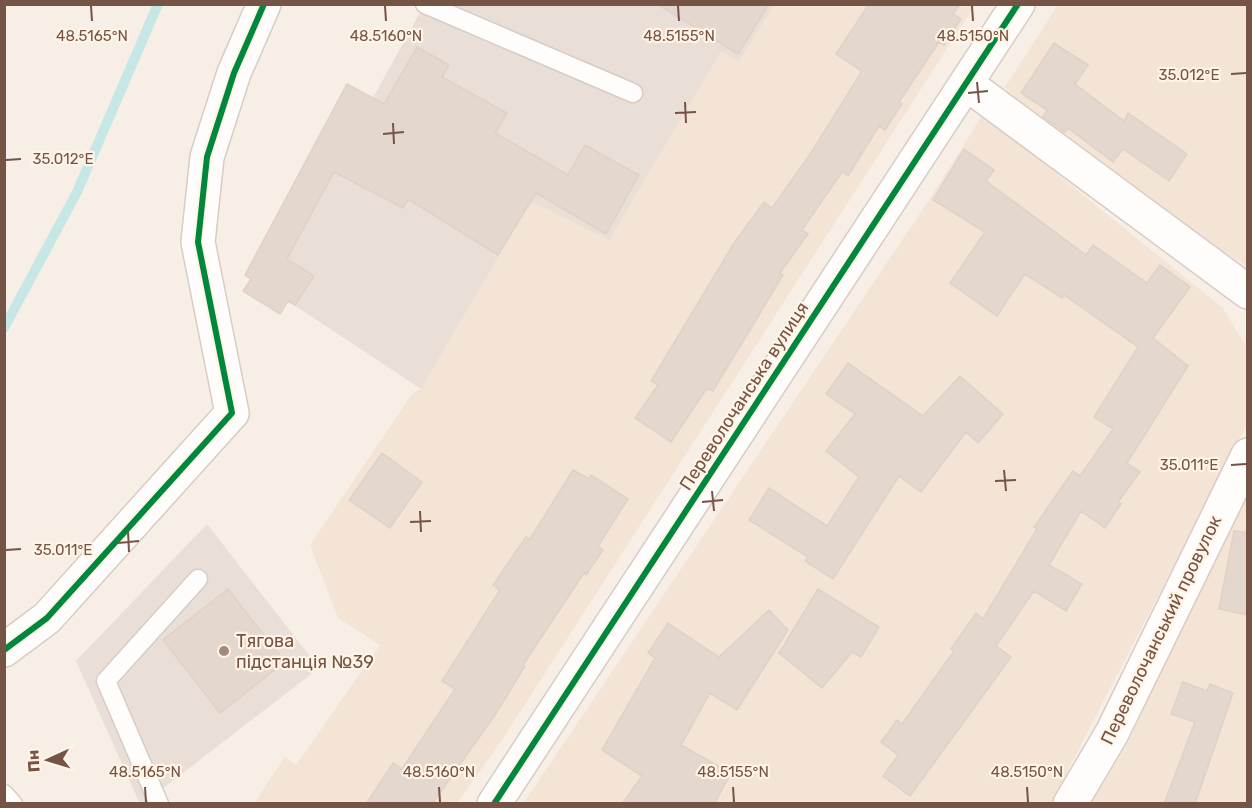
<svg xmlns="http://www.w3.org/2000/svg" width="1252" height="808" font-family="Rubik,sans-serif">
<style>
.residential{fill:#f3e4d5}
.industrial{fill:#e9dfd7}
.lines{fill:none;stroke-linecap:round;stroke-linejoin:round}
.stream{stroke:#c7e7e7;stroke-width:10}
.building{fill:#e3d7ce;stroke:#e0d1c8;stroke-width:1.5}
.service-casing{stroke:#d8ccc4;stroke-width:21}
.minor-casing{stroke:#d8ccc4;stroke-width:36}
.service{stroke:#fefdfb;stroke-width:18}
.minor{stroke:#fefdfb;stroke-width:33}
.cycleway-casing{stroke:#fff4e6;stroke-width:10}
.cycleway{stroke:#00873e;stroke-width:6}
.ticks{fill:none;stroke:#755445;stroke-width:2}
.poi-dot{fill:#a28a7d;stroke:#fff4e6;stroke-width:2}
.labels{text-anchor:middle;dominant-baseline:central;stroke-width:4.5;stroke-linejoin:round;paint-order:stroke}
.street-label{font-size:18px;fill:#755445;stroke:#fff4e6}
.poi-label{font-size:18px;fill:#755445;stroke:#fff4e6;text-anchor:start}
.ticks-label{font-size:15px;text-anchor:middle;fill:#755445;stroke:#fff4e6;stroke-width:4.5;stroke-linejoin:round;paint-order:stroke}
</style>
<rect width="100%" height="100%" fill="#f7efe6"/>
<!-- residential -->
<path class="residential" d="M774,5H975L502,740L457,803L254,804L285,756L296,765L380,645L338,618L310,545L412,394L421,389L531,201L609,239L721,50L739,62Z
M1058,5H1247V266L1211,244L1032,113L1005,87Z
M983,114L1223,308L1247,348V424L1051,803L523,804L927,203Z
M1247,487V803L1091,804L1130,739Z"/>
<!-- industrial -->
<path class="industrial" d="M424,5H774L739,62L721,51L609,240L531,201L421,389L288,301L280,314L243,291L251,279L245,275L347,84L373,98Z
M207,524L319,668L144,803L140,804L76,661Z"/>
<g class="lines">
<!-- stream -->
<path class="stream" d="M4,328L77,192L158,4"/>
</g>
<!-- building -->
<path class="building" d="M657,4H769L738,54Z
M869,4H960L953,14L961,19L944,45L939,42L899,102L902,104L885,130L879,126L848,176L842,172L802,230L808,234L780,273L783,275L713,391L707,388L671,442L635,418L658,385L651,381L734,243L764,202L772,208L811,153L862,71L836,54Z
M1054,43L1088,65L1075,84L1124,121L1128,113L1187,154L1169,181L1123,149L1113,162L1068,128L1065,132L1043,117L1047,110L1021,93Z
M417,47L449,65L442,77L507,113L495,133L568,175L585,145L639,175L606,234L536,193L498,255L408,199L403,208L334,172L287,259L314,276L295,305L288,301L280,314L243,291L251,279L245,275L347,84L384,104Z
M964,149L994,170L986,181L1086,255L1093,245L1147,283L1160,265L1190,287L1153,338L1188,366L1127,463L1140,472L1118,502L1121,504L1105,528L1081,511L1049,565L1082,584L1066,611L1034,591L996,646L1011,657L910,796L883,776L898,755L881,742L897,720L902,724L954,651L951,649L976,613L983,619L1037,529L1034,527L1073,471L1080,476L1113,429L1094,417L1138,347L1064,295L1062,298L1025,274L997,316L950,283L985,232L933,200Z
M848,363L923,416L960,376L1003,414L978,443L966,432L921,492L899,476L833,579L805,561L808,557L749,520L769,488L827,526L859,477L826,451L855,414L826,394Z
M382,453L422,482L390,528L349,500Z
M573,470L589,479L591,475L628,499L598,546L603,550L586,575L584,573L523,665L525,666L495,715L432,804H366L393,763L402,769L455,689L442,681L500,590L493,585L526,537L530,539Z
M1234,531L1248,533V615L1219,609Z
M228,589L285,662L220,713L163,640Z
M818,589L879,627L861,657L852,652L822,688L779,653Z
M769,610L788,630L737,710L710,693L681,745L731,773L714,804H622L642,776L602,750L655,658L648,653L668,623L719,657Z
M1183,682L1207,691L1210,684L1233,693L1195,804H1164L1195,722L1171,714Z"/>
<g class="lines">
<defs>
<path id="service" d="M425,4L633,93
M4,794L13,804
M159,804L106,681L198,579"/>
<path id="minor" d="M967,84L1248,292
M4,650L47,618L232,413L198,242L207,157L234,73L264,4
M494,804L1018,4
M1070,804L1112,733L1248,455"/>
</defs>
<!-- service casing -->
<use href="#service" class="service-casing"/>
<!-- minor casing -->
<use href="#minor" class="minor-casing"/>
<!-- service -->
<use href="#service" class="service"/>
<!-- minor -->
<use href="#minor" class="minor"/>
<defs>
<path id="cycleway" d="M4,650L47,618L232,413L198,242L207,157L234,73L264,4
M494,804L1018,4"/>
</defs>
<!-- cycleway casing -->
<use href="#cycleway" class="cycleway-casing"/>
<!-- cycleway -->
<use href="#cycleway" class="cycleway"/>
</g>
<!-- ticks -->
<path class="ticks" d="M91,6L92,21M385,6L386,21M678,6L679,21M972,6L973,21M1231,74L1246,73M977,82L979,103M968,93L988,91M685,102L686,123M675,113L696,112M393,123L394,144M383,134L404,132M6,160L21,159M1231,465L1246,464M1004,470L1006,491M995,481L1016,480M712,491L714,511M702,502L723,500M420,511L421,532M410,522L431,521M128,531L129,552M118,543L139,541M6,550L21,549M145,787L146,802M439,787L440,802M733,787L734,802M1027,787L1028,802"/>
<!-- markers -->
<circle class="poi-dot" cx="224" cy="651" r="6"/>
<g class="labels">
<!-- street labels -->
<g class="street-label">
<text transform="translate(744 396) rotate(-57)">Переволочанська вулиця</text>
<text transform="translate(1161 630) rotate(-64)">Переволочанський провулок</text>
</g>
<!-- poi labels -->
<g class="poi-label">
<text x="236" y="641">Тягова<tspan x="236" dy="21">пiдстанцiя №39</tspan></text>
</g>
</g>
<g class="ticks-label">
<text x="92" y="41">48.5165°N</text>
<text x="386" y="41">48.5160°N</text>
<text x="679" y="41">48.5155°N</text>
<text x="973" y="41">48.5150°N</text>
<text x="1189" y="80">35.012°E</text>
<text x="63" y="164">35.012°E</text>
<text x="1189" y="470">35.011°E</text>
<text x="63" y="555">35.011°E</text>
<text x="145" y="777">48.5165°N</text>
<text x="439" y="777">48.5160°N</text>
<text x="733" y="777">48.5155°N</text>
<text x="1027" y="777">48.5150°N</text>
</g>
<!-- border -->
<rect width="1252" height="808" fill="none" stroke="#755445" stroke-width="12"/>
<!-- north arrow -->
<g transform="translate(48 760) rotate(266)" stroke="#fff4e6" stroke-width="4.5" paint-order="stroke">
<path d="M0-4.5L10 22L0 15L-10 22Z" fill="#755445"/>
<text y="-9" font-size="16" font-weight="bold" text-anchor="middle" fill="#755445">Пн</text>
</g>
</svg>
